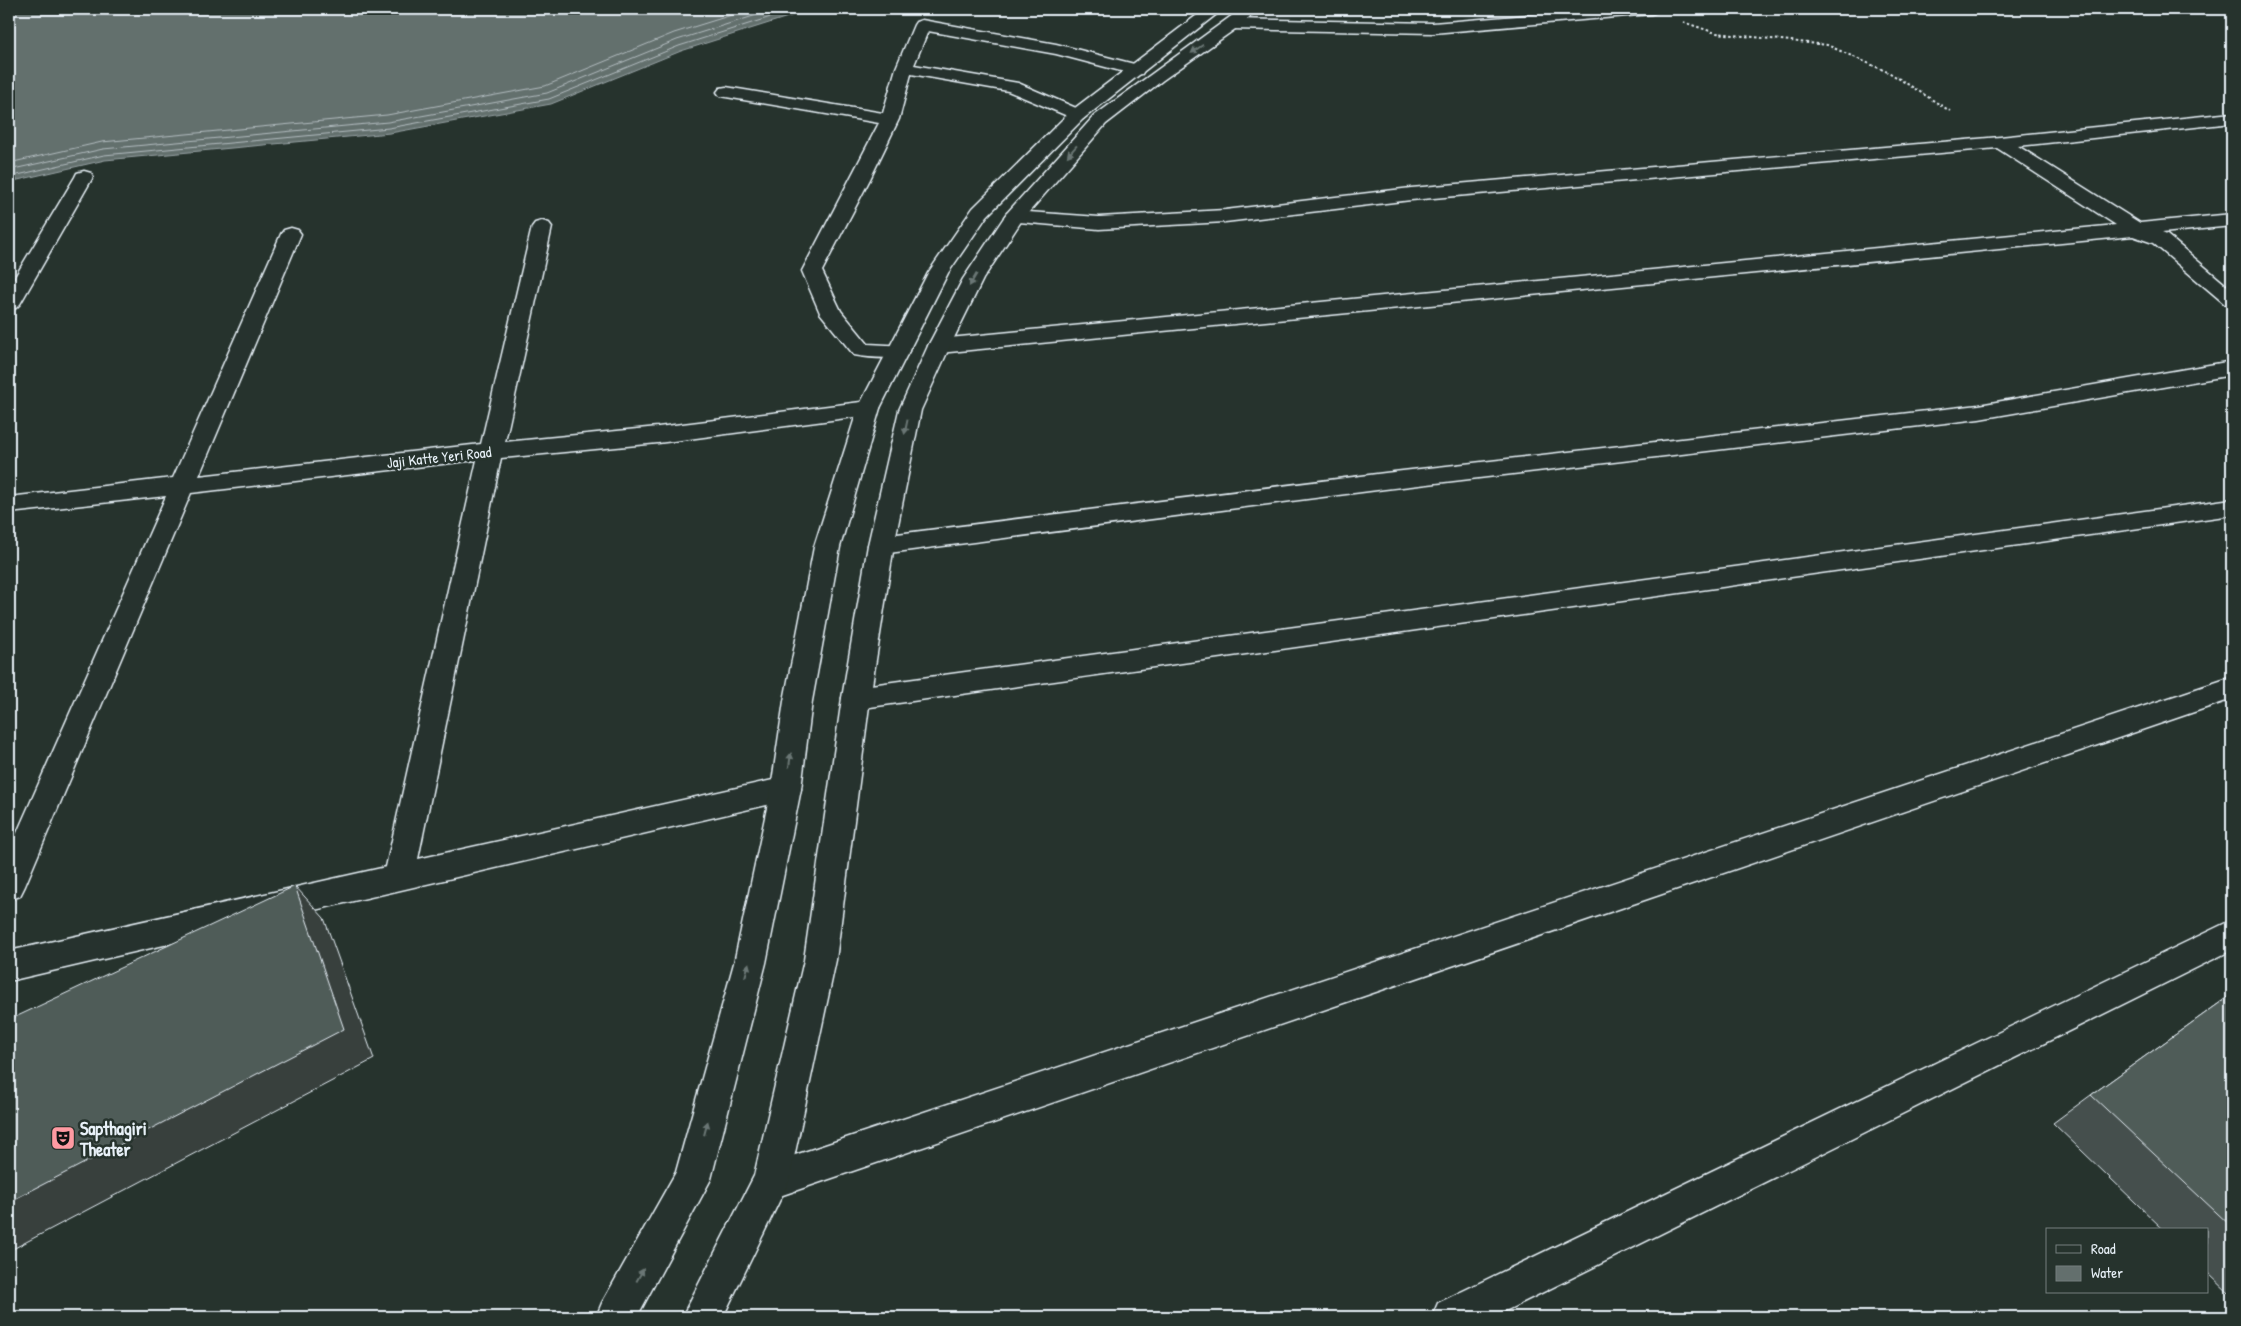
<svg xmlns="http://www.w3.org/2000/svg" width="2241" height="1326" font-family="'Patrick Hand',sans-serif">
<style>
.water{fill:#636f6d;stroke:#98a3a5}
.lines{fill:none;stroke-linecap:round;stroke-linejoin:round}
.shore{stroke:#b3bdc0;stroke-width:1}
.street-casing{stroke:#e8f1f8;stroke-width:3}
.highway-casing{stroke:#e8f1f8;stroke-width:3}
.path{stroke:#e8f1f8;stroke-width:2;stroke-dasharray:2.5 2.5;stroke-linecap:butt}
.street{fill:#26332d;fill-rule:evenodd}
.highway{fill:#26332d;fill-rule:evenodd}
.wall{fill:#454f4d;stroke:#e8f1f8}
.shaded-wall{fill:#38403e;stroke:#e8f1f8}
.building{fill:#505c59;stroke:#e8f1f8}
.oneway{fill:#6a7674}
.labels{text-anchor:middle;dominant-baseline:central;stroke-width:5;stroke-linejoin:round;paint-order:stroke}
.street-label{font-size:15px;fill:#e8f1f8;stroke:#26332d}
.near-poi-label{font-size:18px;font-weight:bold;fill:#e8f1f8;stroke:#26332d;text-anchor:start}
</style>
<rect width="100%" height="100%" fill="#26332d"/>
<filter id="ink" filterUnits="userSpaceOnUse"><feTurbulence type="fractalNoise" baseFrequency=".02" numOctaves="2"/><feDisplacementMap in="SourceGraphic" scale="10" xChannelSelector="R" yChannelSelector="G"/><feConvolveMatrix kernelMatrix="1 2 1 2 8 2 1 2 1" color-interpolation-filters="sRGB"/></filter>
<g filter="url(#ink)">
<!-- water -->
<path class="water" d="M9,9H813L681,51L551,104L390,133L105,160L9,182Z"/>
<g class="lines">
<!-- shore -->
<path class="shore" d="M9,163L102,142L387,115L545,86L674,33L751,9
M9,170L103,149L388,122L547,93L677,40L776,9
M9,177L104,155L389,128L549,99L679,46L796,9"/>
<defs>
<path id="street" d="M1599,9H1659L1657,12L1651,14L1433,33L1232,29L1226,27L1224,24L1226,21L1232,19L1433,23Z
M922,20L1056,44L1142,66L1144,70L1142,74L1136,75L1056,54L928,31L914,65L1018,83L1083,111L1086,115L1083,119L1077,120L1008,91L911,74L899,119L870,179L822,271L841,311L868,344L906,346L909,351L906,356C890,359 870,358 854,355L820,313L802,271L879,123L726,97L720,96L717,92L720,88L726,87L883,113L896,68L914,25L916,22Z
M2232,113V123L2018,146L2140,223L2232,214V226L2162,233L2167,235L2232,290V306L2225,304L2153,243L2133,236L939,353L931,351L928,346L931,341L939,339L2116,225L1997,148L1411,200L1225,222L1099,229L1007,221L1004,217L1007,213L1014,211L1099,217L1225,210L1411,188L2000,137Z
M84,171L91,173L93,177L20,304L16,308L9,310V287L75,177L77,173Z
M542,221L549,223L552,227L505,442L658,427L869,401L877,403L880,408L877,413L869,415L658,443L501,458L418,859L786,777L797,780L801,789L797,798L9,981V951L386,867L477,460L191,493L25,886L20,896L9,900V851L166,496L9,513V497L173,478L281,234L284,230L291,228L298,230L301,234L199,476L481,444L532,227L535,223Z
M2232,361V375L1979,419L1385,489L881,554L872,551L868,545L872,539L881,536L1385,473L1979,405Z
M2232,499V515L856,709L846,706L842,698L846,690L856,687Z
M2232,677V699L771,1199L758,1194L753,1181L758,1168L771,1163Z
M2232,920V950L1493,1317H1432L1438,1303Z"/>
<path id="highway" d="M1205,9H1223L1083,119L987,216L948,273L880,408L840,547L812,701L801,789L766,963L711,1179L637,1317H596L602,1303L676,1172L734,963L771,789L784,701L814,547L858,408L928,273L973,208L1071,111Z
M1241,9H1258L1238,27L1163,80L1106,124L1022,220L983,279L950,346L921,410L894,545L870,698L836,960L789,1181L723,1317H682L754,1176L804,960L842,698L868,545L899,410L928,346L963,279L1007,213L1094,116Z"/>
</defs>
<!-- street casing -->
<use href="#street" class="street-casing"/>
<!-- highway casing -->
<use href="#highway" class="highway-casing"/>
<!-- path -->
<path class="path" d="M1683,22L1716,33L1827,45L1890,73L1950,111"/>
<!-- street -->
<use href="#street" class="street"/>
<!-- highway -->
<use href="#highway" class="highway"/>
</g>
<!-- wall -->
<path class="wall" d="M2232,994V1296L2207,1272V1230H2164L2053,1123L2091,1095Z"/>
<!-- shaded-wall -->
<path class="shaded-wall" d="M295,886L324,918L374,1059L9,1251V1202Z"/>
<!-- building -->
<path class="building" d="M295,886L344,1029L9,1202V1020Z
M2232,994V1227L2091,1095Z"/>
<!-- one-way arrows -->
<defs><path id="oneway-solid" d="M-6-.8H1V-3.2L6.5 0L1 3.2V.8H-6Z" transform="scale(1.25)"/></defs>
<g class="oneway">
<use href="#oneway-solid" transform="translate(1197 49) rotate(145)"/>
<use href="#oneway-solid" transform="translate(1072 151) rotate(131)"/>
<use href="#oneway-solid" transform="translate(973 280) rotate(120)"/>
<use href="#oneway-solid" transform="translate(906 427) rotate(102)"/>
<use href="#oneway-solid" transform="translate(790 760) rotate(-82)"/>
<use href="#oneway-solid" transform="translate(747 970) rotate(-75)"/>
<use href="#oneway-solid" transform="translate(706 1128) rotate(-75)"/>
<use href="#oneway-solid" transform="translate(640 1275) rotate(-61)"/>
</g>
</g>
<!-- icons -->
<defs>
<symbol id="theatre-square" viewBox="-11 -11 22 22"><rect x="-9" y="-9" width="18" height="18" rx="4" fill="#ff9aa2" stroke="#26332d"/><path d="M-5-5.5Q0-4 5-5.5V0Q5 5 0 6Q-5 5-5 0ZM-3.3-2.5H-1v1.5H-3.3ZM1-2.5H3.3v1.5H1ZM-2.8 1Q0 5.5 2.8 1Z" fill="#111"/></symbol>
</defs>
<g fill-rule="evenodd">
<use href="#theatre-square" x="49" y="1124" width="28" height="28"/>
</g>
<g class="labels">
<!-- street labels -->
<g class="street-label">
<text transform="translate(439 457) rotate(-6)">Jaji Katte Yeri Road</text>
</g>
<!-- near-poi labels -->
<g class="near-poi-label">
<text x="80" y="1128">Sapthagiri<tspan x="80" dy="21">Theater</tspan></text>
</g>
</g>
<!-- margin -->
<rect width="2241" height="1326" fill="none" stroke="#26332d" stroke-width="30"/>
<rect x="15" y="15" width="2211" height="1296" fill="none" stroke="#e8f1f8" stroke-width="2" filter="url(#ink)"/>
<!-- legend -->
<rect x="2046" y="1228" width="162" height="65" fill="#26332d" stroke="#747f7e"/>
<rect x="2056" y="1245" width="25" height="8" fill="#26332d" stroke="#747f7e"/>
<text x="2091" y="1254" font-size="15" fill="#e8f1f8">Road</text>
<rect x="2056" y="1266" width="25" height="15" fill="#636f6d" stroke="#747f7e"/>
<text x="2091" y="1278" font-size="15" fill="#e8f1f8">Water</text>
</svg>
